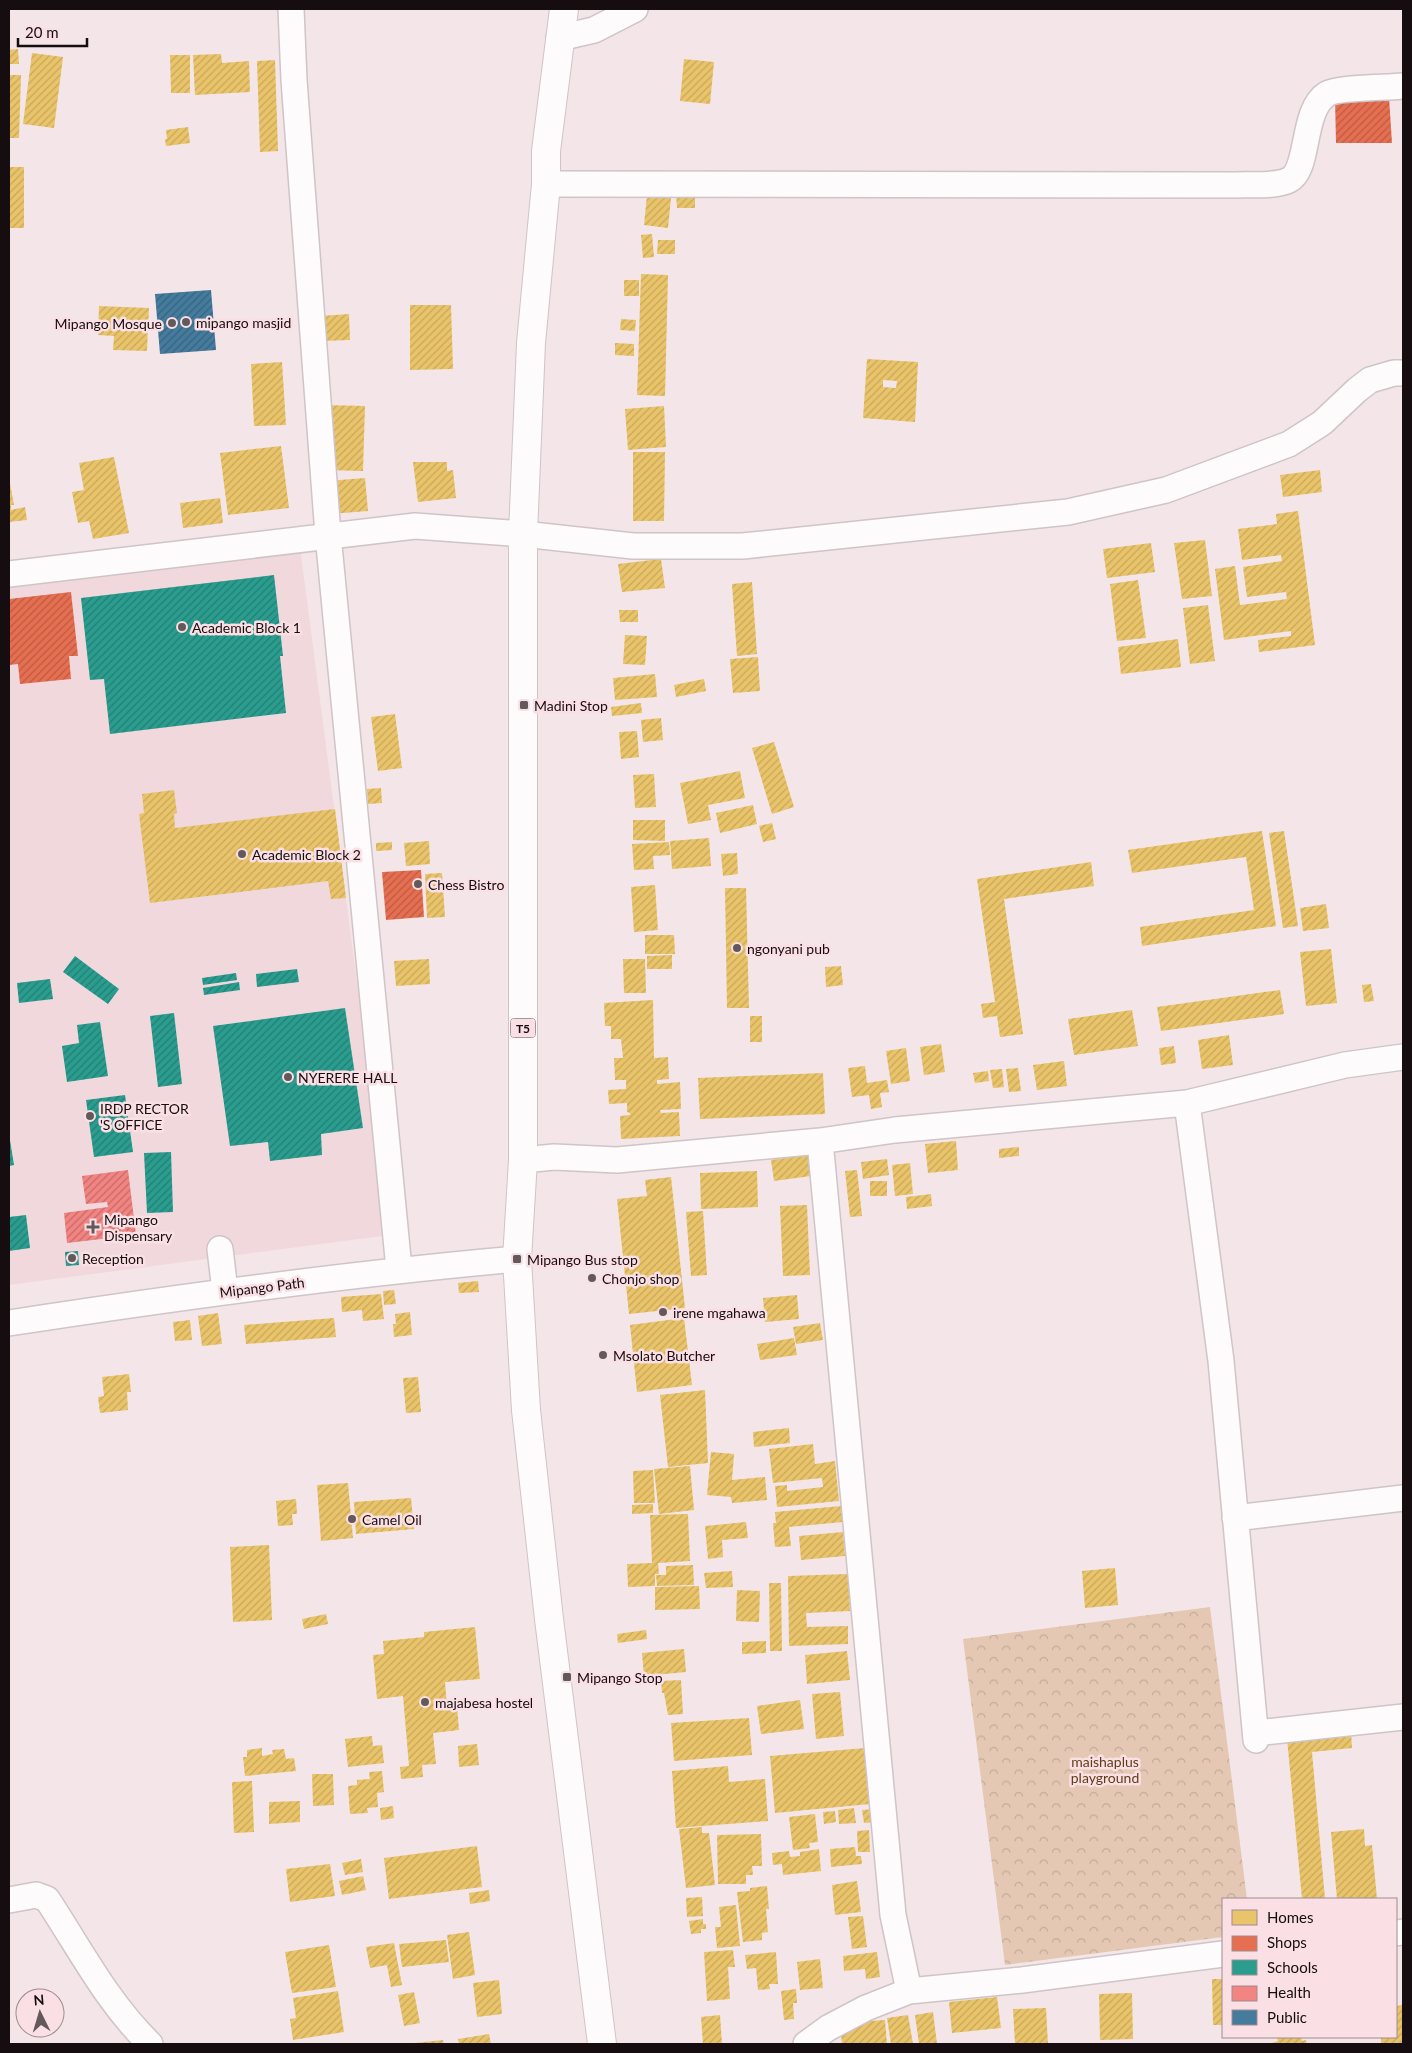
<svg xmlns="http://www.w3.org/2000/svg" width="1412" height="2053" font-family="Lato,sans-serif">
<style>
.built{fill:#f1d8dc}
.forest{fill:url(#forest-crowns)}
.homes{fill:url(#homes-hatch);fill-rule:evenodd}
.shops{fill:url(#shops-hatch)}
.schools{fill:url(#schools-hatch)}
.health{fill:url(#health-hatch)}
.public{fill:url(#public-hatch)}
.lines{fill:none;stroke-linecap:round;stroke-linejoin:round}
.minor-casing{stroke:#cfc4c6;stroke-width:28}
.highway-casing{stroke:#cfc4c6;stroke-width:30}
.minor{stroke:#fdfbfc;stroke-width:25}
.highway{stroke:#fdfbfc;stroke-width:28}
.poi-dot{fill:#63595b;stroke:#fae0e5;stroke-width:2}
.labels{text-anchor:middle;dominant-baseline:central;stroke-width:5;stroke-linejoin:round;paint-order:stroke}
.shield{fill:#fae0e5;stroke:#5a4c4f;stroke-width:1}
.shield-label{font-size:12px;font-weight:bold;fill:#150d0f}
.poi-label{font-size:14px;fill:#150d0f;stroke:#fae0e5;text-anchor:start}
.street-label{font-size:14px;fill:#150d0f;stroke:#fae0e5}
.park-label{font-size:14px;fill:#5f3d14;stroke:#fae0e5}
</style>
<defs>
<pattern id="forest-crowns" width="20" height="18" patternUnits="userSpaceOnUse" patternTransform="scale(1.25)"><rect width="20" height="18" fill="#e4c8b3"/><path d="M2 6a3 3 0 1 1 6 0M12 15a3 3 0 1 1 6 0" fill="none" stroke="#c3ab99"/></pattern>
<pattern id="homes-hatch" width="6" height="6" patternUnits="userSpaceOnUse" patternTransform="scale(1.25)"><rect width="6" height="6" fill="#e9c46a"/><path d="M-1 1l2-2M0 6l6-6M5 7l2-2" fill="none" stroke="#c7a75b"/></pattern>
<pattern id="shops-hatch" width="6" height="6" patternUnits="userSpaceOnUse" patternTransform="scale(1.25)"><rect width="6" height="6" fill="#e76f51"/><path d="M-1 1l2-2M0 6l6-6M5 7l2-2" fill="none" stroke="#ba5a42"/></pattern>
<pattern id="schools-hatch" width="6" height="6" patternUnits="userSpaceOnUse" patternTransform="scale(1.25)"><rect width="6" height="6" fill="#2a9d8f"/><path d="M-1 1l2-2M0 6l6-6M5 7l2-2" fill="none" stroke="#237e73"/></pattern>
<pattern id="health-hatch" width="6" height="6" patternUnits="userSpaceOnUse" patternTransform="scale(1.25)"><rect width="6" height="6" fill="#f28482"/><path d="M-1 1l2-2M0 6l6-6M5 7l2-2" fill="none" stroke="#c36a69"/></pattern>
<pattern id="public-hatch" width="6" height="6" patternUnits="userSpaceOnUse" patternTransform="scale(1.25)"><rect width="6" height="6" fill="#457b9d"/><path d="M-1 1l2-2M0 6l6-6M5 7l2-2" fill="none" stroke="#38637e"/></pattern>
</defs>
<rect width="100%" height="100%" fill="#f4e6e8"/>
<!-- built -->
<path class="built" d="M300,547L390,1235L9,1285V585Z"/>
<!-- forest -->
<path class="forest" d="M1210,1607L1247,1899H1223V1937L1005,1965L963,1639Z"/>
<!-- homes -->
<path class="homes" d="M18,49L19,64H9V50Z
M32,53L63,57L54,128L23,124Z
M221,54L222,63L249,61L250,92L195,95L193,55Z
M170,55H190V93H171Z
M684,59L714,62L710,104L680,101Z
M275,60L278,151L260,152L257,61Z
M9,75H21L19,138H9Z
M188,127L190,143L166,146L165,139H167L166,130Z
M9,167H24V228H9Z
M695,192V208H677L676,193Z
M647,195L671,198L668,228L644,225Z
M652,234L654,257L643,258L641,235Z
M658,240H675V254H657Z
M641,274L668,275L665,396L637,395Z
M624,280H639V296H624Z
M410,305H451L453,369L410,370Z
M99,306L149,308L147,351L113,350L114,336L98,335Z
M349,314L350,340L323,341L321,316Z
M621,319L636,320L635,331L620,330Z
M615,343L634,344V356L615,355Z
M867,359L918,362L915,422L863,418ZM883,380L897,381L896,388L883,387Z
M282,362L286,425L254,426L251,364Z
M325,405L365,406L363,471L323,470Z
M664,406L666,447L628,450L625,409Z
M281,446L289,508L228,515L220,453Z
M633,452H665L664,521H633Z
M114,457L129,533L93,539L89,521L78,523L72,492L84,490L79,463Z
M413,462H447V471L453,470L456,498L418,502Z
M1320,470L1322,492L1283,497L1280,475Z
M9,478L14,505H11V510L25,507L27,520L9,522Z
M365,478L368,511L330,514L327,481Z
M220,498L223,523L183,528L180,503Z
M1298,511L1315,645L1259,652L1258,640L1291,636V631L1224,640L1215,569L1235,566L1240,605L1287,599L1286,592L1247,597L1243,567L1282,561L1281,555L1242,560L1238,529L1277,524L1276,514Z
M1205,540L1212,596L1182,599L1174,543Z
M1151,543L1155,572L1107,578L1103,549Z
M661,559L665,588L622,592L618,564Z
M1138,580L1146,638L1117,641L1110,584Z
M752,582L757,654L737,656L732,584Z
M1208,605L1215,661L1190,664L1183,608Z
M619,610H638V622H620Z
M625,635L647,636L645,665L623,664Z
M1178,639L1181,667L1121,674L1118,647Z
M758,657L760,691L733,693L730,659Z
M655,674L657,697L615,700L613,678Z
M704,679L706,691L676,697L674,685Z
M641,703L642,713L612,716L611,707Z
M395,714L402,768L378,771L371,717Z
M661,718L663,740L643,742L641,720Z
M637,731L639,757L621,759L619,732Z
M774,742L794,807L772,814L752,748Z
M740,771L745,798L708,805L711,820L688,824L680,783Z
M654,774L656,807L635,808L633,775Z
M381,788L382,803L368,804L367,789Z
M174,790L177,813L174,814L175,828L335,809L346,898L331,899L328,881L150,903L139,814L144,813L142,794Z
M753,805L757,824L720,833L716,813Z
M633,820H665V841L633,840Z
M772,823L776,839L763,842L759,826Z
M1262,831L1276,926L1142,946L1140,927L1254,910L1246,857L1132,873L1128,850Z
M1284,831L1298,926L1283,928L1269,833Z
M709,838L711,866L672,869L670,841Z
M429,841L430,864L406,866L404,843Z
M392,842V850L376,851V843Z
M669,842L670,855L653,856L654,869L634,870L632,844Z
M737,853L738,874L723,876L721,854Z
M1091,862L1094,886L1004,899L1023,1034L1000,1037L997,1016L983,1018L981,1004L995,1002L977,879Z
M442,873L445,917L427,918L425,874Z
M655,885L658,930L634,932L631,887Z
M725,888H746L749,1008H727Z
M1326,904L1329,928L1303,931L1300,908Z
M645,935H674L675,954H645Z
M1331,949L1337,1003L1306,1006L1300,952Z
M672,955V969H647V956Z
M429,959L430,984L396,986L394,961Z
M623,959H645L646,993H624Z
M841,966L843,985L826,987L825,967Z
M1371,984L1374,1001L1364,1002L1362,985Z
M1280,990L1284,1014L1161,1031L1157,1007Z
M653,1000L654,1058L668,1057L669,1079L657,1080V1084L680,1082L681,1109L660,1110L661,1113L679,1112L680,1136L621,1139L620,1116L630,1115V1113L627,1112V1103L609,1104L608,1090L626,1089V1080H615L614,1058H623L621,1039H611V1026H605L604,1003Z
M1132,1010L1138,1046L1074,1055L1068,1019Z
M750,1016H762V1042H750Z
M1229,1035L1233,1065L1202,1069L1198,1040Z
M941,1044L945,1072L924,1075L920,1047Z
M1174,1046L1176,1063L1161,1065L1159,1048Z
M906,1048L910,1081L891,1084L886,1051Z
M1064,1061L1067,1086L1037,1090L1033,1065Z
M865,1066L867,1083L887,1080L889,1092L880,1093L882,1107L871,1109L869,1095L852,1097L848,1068Z
M1018,1068L1021,1091L1009,1092L1006,1069Z
M1002,1069L1004,1087L993,1088L990,1070Z
M988,1071L989,1081L975,1083L973,1073Z
M823,1073L825,1114L700,1119L698,1078Z
M956,1141L958,1170L928,1173L925,1144Z
M1019,1147V1156L999,1158V1149Z
M808,1155L811,1176L774,1181L771,1160Z
M887,1159L889,1175L863,1179L861,1162Z
M910,1163L913,1194L895,1196L892,1165Z
M857,1170L862,1216L850,1217L845,1171Z
M757,1171L758,1207L701,1209L700,1173Z
M671,1177L685,1308L629,1314L617,1199L647,1196L645,1180Z
M870,1181H887V1196H870Z
M931,1194L932,1206L907,1209L906,1197Z
M807,1205L810,1275L783,1276L780,1206Z
M703,1211L707,1275L691,1276L686,1212Z
M478,1281L479,1292L459,1293L458,1283Z
M394,1290L396,1304L384,1305L383,1291Z
M381,1294L384,1319L363,1321L362,1310L342,1312L341,1297Z
M797,1295L799,1319L765,1322L763,1298Z
M410,1312L412,1335L394,1337L393,1324H396L395,1314Z
M218,1313L222,1344L202,1346L198,1316Z
M334,1318L336,1337L246,1344L244,1325Z
M684,1318L692,1385L637,1392L630,1325Z
M190,1320L192,1340L175,1341L173,1322Z
M820,1323L823,1340L796,1344L793,1327Z
M794,1338L797,1355L760,1360L757,1344Z
M129,1374L131,1392H127L128,1410L100,1413L98,1397L104,1396L102,1377Z
M418,1377L421,1412L406,1413L403,1378Z
M705,1390L708,1463L668,1467L660,1395Z
M789,1428L790,1443L754,1447L753,1432Z
M813,1444L815,1464L835,1461L839,1501L777,1507L775,1486L787,1485V1491L823,1487L822,1478L773,1483L769,1449Z
M711,1452L734,1454L732,1480L765,1477L767,1500L732,1503L731,1497L707,1495Z
M690,1466L694,1510L659,1514L654,1469Z
M653,1470L655,1503H634L633,1471Z
M348,1483L353,1538L321,1541L317,1485Z
M411,1498L414,1529L356,1534L354,1502Z
M296,1499L297,1514H292L293,1525L278,1526L276,1501Z
M653,1504V1513L632,1514V1505Z
M841,1506L843,1522L789,1527L791,1546L775,1547L773,1523H776L775,1512Z
M688,1514L690,1561L658,1563L659,1574H655V1586L628,1587L627,1564L652,1563L650,1515Z
M746,1522L748,1538L722,1540L723,1557L708,1559L705,1526Z
M843,1532L845,1556L801,1560L799,1536Z
M269,1545L272,1620L233,1622L230,1547Z
M693,1565L694,1585L657,1586L656,1575H666V1566Z
M1115,1568L1118,1605L1085,1608L1082,1571Z
M732,1571L733,1587L706,1588L704,1573Z
M848,1574L850,1611L806,1613L807,1627L848,1626V1644L789,1646L788,1576Z
M769,1583H781L782,1651H770Z
M699,1586L700,1609L655,1610V1587Z
M737,1590L760,1591L759,1622L736,1621Z
M326,1614L328,1624L304,1629L302,1619Z
M475,1627L480,1679L445,1682L447,1706H457L459,1730L433,1733L436,1764L422,1765L423,1777L401,1779L400,1767L409,1766L403,1696L377,1699L373,1655L384,1654L383,1641L424,1637V1632Z
M646,1630L647,1639L618,1643L617,1634Z
M766,1641V1653L742,1654V1642Z
M684,1649L686,1672L644,1676L642,1653Z
M847,1651L850,1680L807,1684L805,1655Z
M681,1680L683,1714L668,1715L664,1693H662L661,1681Z
M840,1692L844,1736L816,1739L812,1694Z
M800,1700L804,1729L761,1734L757,1706Z
M749,1718L752,1755L674,1761L671,1723Z
M1351,1732L1352,1748L1312,1752L1325,1899H1302L1287,1738Z
M372,1736L373,1746L382,1745L384,1763L348,1767L345,1739Z
M477,1744L479,1765L459,1767L458,1746Z
M262,1748V1756L273,1754L272,1750L284,1749L286,1759L294,1758L296,1771L245,1776L243,1757H247V1750Z
M865,1748L870,1804L775,1813L770,1756Z
M728,1766L729,1782L765,1779L768,1821L676,1828L672,1771Z
M382,1771L384,1792L377,1793L378,1807L367,1808L368,1813L350,1814L348,1786L357,1785V1780L370,1779L369,1772Z
M312,1774H333L334,1805L313,1806Z
M252,1781L254,1832L234,1833L232,1782Z
M300,1801V1822L269,1824V1802Z
M393,1806L394,1818L381,1820L380,1808Z
M854,1808L856,1823L839,1824L838,1810Z
M874,1809L876,1822L864,1823L862,1810Z
M835,1811L836,1822L824,1824L823,1812Z
M815,1814L818,1842L809,1843L810,1848L793,1850L789,1817Z
M702,1827V1833H709L715,1885L686,1888L679,1829Z
M1364,1829L1365,1846L1372,1845L1377,1899H1337L1331,1832Z
M869,1830L870,1852H858L857,1831Z
M761,1834L762,1866H752L753,1875H746V1884H718L717,1835Z
M477,1846L482,1887L389,1899L384,1858Z
M855,1847L856,1856H861L862,1864L831,1867L830,1849Z
M819,1849L821,1871L783,1875L782,1864L773,1865L772,1853L789,1851L790,1857L800,1856V1852Z
M361,1859L363,1872L345,1875L342,1863Z
M330,1864L335,1896L290,1902L286,1869Z
M363,1876L366,1890L342,1895L339,1881Z
M857,1881L861,1912L835,1915L832,1885Z
M767,1886L769,1909H766L768,1932L762,1933V1940L743,1942L737,1892L750,1891V1888Z
M489,1890L490,1901L470,1904L469,1893Z
M702,1897L703,1916L687,1917L686,1898Z
M736,1905L740,1946L717,1948L715,1927H721L719,1907Z
M863,1916L867,1947L852,1949L848,1917Z
M703,1919V1924H706V1929H701V1933L691,1934L689,1921Z
M469,1932L475,1975L453,1979L447,1935Z
M446,1940L449,1962L402,1967L399,1944Z
M394,1943L402,1985L391,1987L387,1965L370,1968L366,1947Z
M329,1945L336,1987L292,1993L285,1952Z
M733,1950L735,1967H728L730,1999L707,2001L704,1952Z
M776,1952L778,1984H769L770,1989L758,1990L756,1968L747,1969L745,1955Z
M877,1952L880,1977L866,1979L865,1969L844,1971L843,1956Z
M820,1959L823,1988L800,1990L797,1962Z
M1212,1979H1223V2025H1213Z
M499,1980L502,2014L477,2017L473,1983Z
M796,1989L797,2003H793L794,2019L784,2020L781,1991Z
M338,1991L344,2032L293,2040L290,2019L296,2018L293,1998Z
M414,1992L420,2023L404,2026L398,1995Z
M1132,1993L1133,2039L1100,2040L1099,1994Z
M997,1997L1001,2028L952,2033L949,2002Z
M1403,2005V2044H1381V2037H1396V2006Z
M1046,2008L1048,2044H1015L1013,2009Z
M933,2012L937,2044H919L915,2015Z
M720,2015L722,2044H703L701,2017Z
M908,2015L913,2044H891L887,2018Z
M885,2020L887,2044H842L840,2023Z
M489,2034L491,2044H459L458,2039Z
M1277,2037H1301L1302,2041L1306,2040L1307,2044H1269L1278,2041Z
M443,2040L444,2044H415V2043Z"/>
<!-- shops -->
<path class="shops" d="M1389,97L1392,143H1336L1335,98Z
M71,592L78,656H69L71,679L20,684L18,664L9,665V599Z
M421,870L424,917L386,920L382,872Z"/>
<!-- schools -->
<path class="schools" d="M274,575L283,656H280L286,713L110,734L104,679L90,680L81,598Z
M75,956L119,989L108,1004L63,972Z
M297,969L299,982L257,987L256,974Z
M236,973L237,980L203,985L202,978Z
M50,979L53,999L19,1003L17,983Z
M239,982L240,990L204,995L203,988Z
M345,1008L363,1128L321,1134L322,1155L270,1161L268,1142L230,1146L213,1026Z
M174,1013L182,1084L158,1087L150,1016Z
M100,1022L108,1076L67,1082L62,1046L79,1043L77,1025Z
M125,1095L133,1152L94,1157L86,1100Z
M9,1134L14,1165L9,1166Z
M171,1152L173,1212L147,1213L144,1153Z
M26,1215L30,1248L9,1251V1217Z
M78,1251L79,1265L66,1266L65,1252Z"/>
<!-- health -->
<path class="health" d="M128,1170L136,1235L67,1243L64,1213L108,1207L107,1202L86,1204L82,1176Z"/>
<!-- public -->
<path class="public" d="M211,290L216,350L160,354L155,294Z"/>
<g class="lines">
<defs>
<path id="minor" d="M291,9L294,80L328,535L399,1269
M559,38L594,30L635,9
M546,184L1235,185C1252,184 1274,187 1289,180C1310,170 1301,110 1327,94C1338,87 1387,88 1403,86
M9,574L415,526L523,534L633,546H743L1068,512L1166,490L1289,444L1322,423L1357,390L1370,380L1394,373H1403
M1187,1103L1221,1361L1256,1740
M820,1141L893,1915L909,1991
M523,1160L554,1157L617,1160L820,1141L895,1130L1187,1103L1345,1065L1403,1057
M220,1249L225,1291
M9,1323C178,1297 347,1274 517,1259
M1235,1518L1403,1498
M1256,1733L1403,1717
M9,1900L36,1895L47,1899C80,1949 107,2002 150,2044
M1396,1933L1403,1932
M806,2044L828,2028L866,2008L909,1991L1022,1980L1223,1954"/>
<path id="highway" d="M564,9L546,151V184L531,343L523,534V1160L517,1259L526,1410L549,1619L602,2044"/>
</defs>
<!-- minor casing -->
<use href="#minor" class="minor-casing"/>
<!-- highway casing -->
<use href="#highway" class="highway-casing"/>
<!-- minor -->
<use href="#minor" class="minor"/>
<!-- highway -->
<use href="#highway" class="highway"/>
</g>
<!-- markers -->
<g class="poi-dot">
<circle cx="186" cy="322" r="5"/>
<circle cx="172" cy="323" r="5"/>
<circle cx="182" cy="627" r="5"/>
<rect x="519" y="700" width="10" height="10" rx="2.5"/>
<circle cx="242" cy="854" r="5"/>
<circle cx="418" cy="884" r="5"/>
<circle cx="737" cy="948" r="5"/>
<circle cx="288" cy="1077" r="5"/>
<circle cx="90" cy="1116" r="5"/>
<path d="M90.5 1219.5h5v5h5v5h-5v5h-5v-5h-5v-5h5z"/>
<circle cx="72" cy="1258" r="5"/>
<rect x="512" y="1254" width="10" height="10" rx="2.5"/>
<circle cx="592" cy="1278" r="5"/>
<circle cx="663" cy="1312" r="5"/>
<circle cx="603" cy="1355" r="5"/>
<circle cx="352" cy="1519" r="5"/>
<rect x="562" y="1672" width="10" height="10" rx="2.5"/>
<circle cx="425" cy="1702" r="5"/>
</g>
<g class="labels">
<!-- shield labels -->
<rect class="shield" x="510.5" y="1018.5" width="25" height="19" rx="4"/>
<g class="shield-label">
<text x="523" y="1028">T5</text>
</g>
<!-- poi labels -->
<g class="poi-label">
<text x="196" y="322">mipango masjid</text>
<text x="162" y="323" text-anchor="end">Mipango Mosque</text>
<text x="192" y="627">Academic Block 1</text>
<text x="534" y="705">Madini Stop</text>
<text x="252" y="854">Academic Block 2</text>
<text x="428" y="884">Chess Bistro</text>
<text x="747" y="948">ngonyani pub</text>
<text x="298" y="1077">NYERERE HALL</text>
<text x="100" y="1108">IRDP RECTOR<tspan x="100" dy="16">'S OFFICE</tspan></text>
<text x="104" y="1219">Mipango<tspan x="104" dy="16">Dispensary</tspan></text>
<text x="82" y="1258">Reception</text>
<text x="527" y="1259">Mipango Bus stop</text>
<text x="602" y="1278">Chonjo shop</text>
<text x="673" y="1312">irene mgahawa</text>
<text x="613" y="1355">Msolato Butcher</text>
<text x="362" y="1519">Camel Oil</text>
<text x="577" y="1677">Mipango Stop</text>
<text x="435" y="1702">majabesa hostel</text>
</g>
<!-- street labels -->
<g class="street-label">
<text transform="translate(262 1287) rotate(-7)">Mipango Path</text>
</g>
<!-- park labels -->
<g class="park-label">
<text x="1105" y="1761">maishaplus<tspan x="1105" dy="16">playground</tspan></text>
</g>
</g>
<!-- border -->
<rect width="1412" height="2053" fill="none" stroke="#150d0f" stroke-width="20"/>
<!-- legend -->
<rect x="1222" y="1898" width="175" height="140" fill="#fae0e5" stroke="#9e8c8f"/>
<rect x="1232" y="1910" width="25" height="15" fill="#e9c46a" stroke="#9e8c8f"/>
<text x="1267" y="1923" font-size="15" fill="#150d0f">Homes</text>
<rect x="1232" y="1936" width="25" height="15" fill="#e76f51" stroke="#9e8c8f"/>
<text x="1267" y="1948" font-size="15" fill="#150d0f">Shops</text>
<rect x="1232" y="1960" width="25" height="15" fill="#2a9d8f" stroke="#9e8c8f"/>
<text x="1267" y="1973" font-size="15" fill="#150d0f">Schools</text>
<rect x="1232" y="1986" width="25" height="15" fill="#f28482" stroke="#9e8c8f"/>
<text x="1267" y="1998" font-size="15" fill="#150d0f">Health</text>
<rect x="1232" y="2010" width="25" height="15" fill="#457b9d" stroke="#9e8c8f"/>
<text x="1267" y="2023" font-size="15" fill="#150d0f">Public</text>
<!-- north arrow -->
<g transform="translate(40 2013) rotate(355)"><circle r="24" fill="#fae0e5" stroke="#9e8c8f"/>
<path d="M0-4L9 19L0 12L-9 19Z" fill="#63595b"/>
<text y="-8" font-size="14" font-weight="bold" text-anchor="middle" fill="#150d0f">N</text>
</g>
<!-- scale -->
<path d="M18 38v8h69v-8" fill="none" stroke="#150d0f" stroke-width="2.5"/>
<text x="25" y="38" font-size="15" fill="#150d0f" stroke="#fae0e5" stroke-width="4" paint-order="stroke">20 m</text>
</svg>
